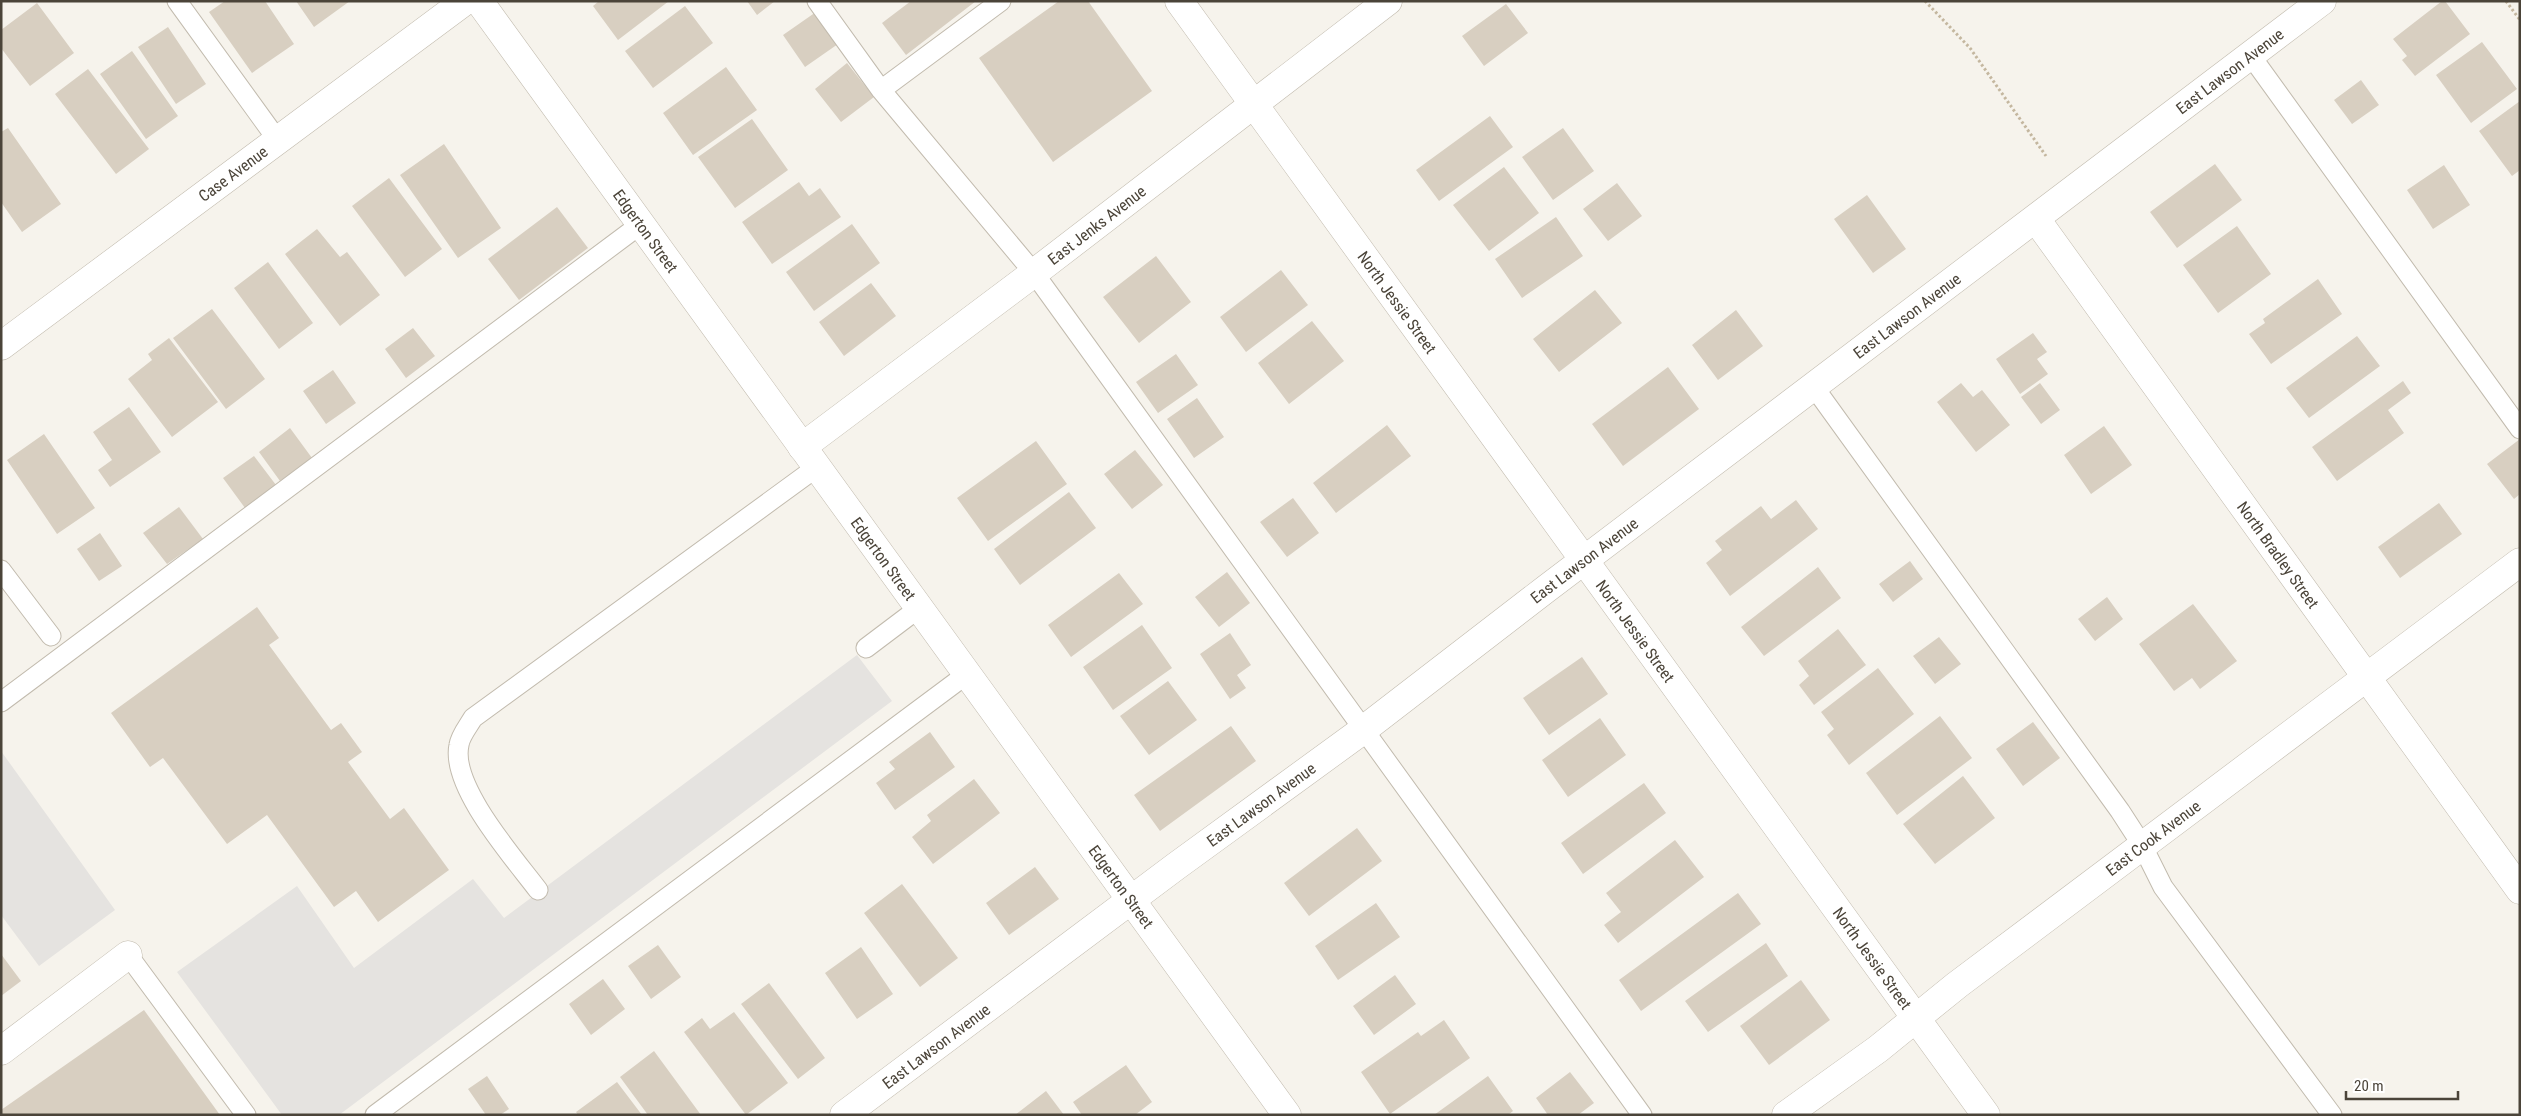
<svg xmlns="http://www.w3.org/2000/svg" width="2521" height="1116" font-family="'Roboto Condensed',sans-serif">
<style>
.parking{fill:#e5e3e0}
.building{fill:#d8cfc1}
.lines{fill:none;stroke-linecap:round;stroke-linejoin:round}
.service-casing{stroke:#c2bbae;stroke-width:21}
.minor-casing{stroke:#c2bbae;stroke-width:29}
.tertiary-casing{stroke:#c2bbae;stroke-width:29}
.path{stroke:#c4b79f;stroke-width:3;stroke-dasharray:2.5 2.5;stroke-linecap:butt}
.service{stroke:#fff;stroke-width:19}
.minor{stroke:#fff;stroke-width:28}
.tertiary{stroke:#fff;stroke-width:28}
.labels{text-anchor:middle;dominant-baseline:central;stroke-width:4;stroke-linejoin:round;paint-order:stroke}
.street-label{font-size:16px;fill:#4b4439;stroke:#fff}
</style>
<rect width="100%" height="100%" fill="#f6f3ec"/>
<!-- parking -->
<path class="parking" d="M857,655L892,701L339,1115H282L177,972L297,886L354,968L473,879L504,918Z
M1,751L115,910L39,966L1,915Z"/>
<!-- building -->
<path class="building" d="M225,1H265L294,44L252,73L209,12Z
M296,1H350L314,27Z
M599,1H669L618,40L593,6Z
M747,1H775L757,15Z
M911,1H976L906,55L882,23Z
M1059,1H1088L1152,91L1053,162L979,58Z
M2442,1H2445L2470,34L2415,76L2402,60L2407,56L2393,39Z
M37,3L74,53L30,86L1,48V30Z
M1506,4L1528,33L1484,66L1462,36Z
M685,6L713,43L653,88L625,51Z
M816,12L838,44L805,67L783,35Z
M168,27L206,84L176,104L138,47Z
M2482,42L2517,89L2471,123L2436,75Z
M132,51L178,116L146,139L100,74Z
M847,63L874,97L841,122L815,89Z
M726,67L757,110L693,155L663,113Z
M88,69L149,149L116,174L55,94Z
M2361,80L2379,105L2352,124L2334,100Z
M2520,101V170L2512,176L2479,131Z
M1490,116L1513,147L1439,201L1416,170Z
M752,119L788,170L735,208L698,157Z
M8,128L61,204L22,232L1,202V132Z
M1563,128L1594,171L1553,200L1522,157Z
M444,144L501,228L458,258L400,175Z
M2215,164L2242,200L2177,248L2150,212Z
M2444,165L2470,205L2433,229L2407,190Z
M1504,167L1539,213L1489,251L1453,205Z
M389,178L442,249L405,277L352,206Z
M799,182L809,196L820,188L841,217L772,264L742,222Z
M1617,183L1642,216L1608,241L1583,209Z
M1867,195L1906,249L1873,273L1834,219Z
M557,207L588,248L519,300L488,259Z
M1556,217L1583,256L1522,298L1495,259Z
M852,224L880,263L814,311L786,272Z
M2237,226L2271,274L2218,313L2183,265Z
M317,229L340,257L347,252L380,295L340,326L285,254Z
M1156,256L1191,302L1139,343L1103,297Z
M268,262L313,323L279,349L234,288Z
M1281,270L1308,305L1246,352L1220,317Z
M2318,279L2342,314L2271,364L2249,334L2265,323L2263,319Z
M871,283L896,316L844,356L819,322Z
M1595,290L1622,323L1559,372L1533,339Z
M212,309L265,379L226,409L173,338Z
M1736,310L1763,346L1718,380L1692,345Z
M1312,321L1344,361L1289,404L1258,363Z
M413,328L435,356L406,378L385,349Z
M2033,333L2047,352L2037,359L2048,374L2020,394L1996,359Z
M2357,336L2380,366L2309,418L2286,388Z
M169,338L218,402L172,437L128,379L152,360L148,354Z
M1176,354L1198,385L1158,413L1136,382Z
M1668,367L1699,409L1623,466L1592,424Z
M333,370L356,403L326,424L303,391Z
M2403,381L2411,393L2388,410L2404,433L2337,481L2312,447Z
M1961,383L1973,397L1982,390L2010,425L1976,452L1937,402Z
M2040,383L2060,410L2041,424L2021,397Z
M1197,398L1224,437L1194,458L1167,419Z
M129,407L161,452L110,487L98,470L112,460L93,432Z
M1387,425L1411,456L1336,513L1313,483Z
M2104,426L2132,465L2091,494L2064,455Z
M290,428L312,458L280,481L259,452Z
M44,434L95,508L57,534L7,460Z
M2520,439V494L2514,499L2487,464Z
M1036,441L1067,484L988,541L957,498Z
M1135,450L1163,485L1132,509L1104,474Z
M254,456L276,485L245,508L223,478Z
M1069,492L1096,528L1020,585L994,549Z
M1293,498L1319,533L1287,557L1260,522Z
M1796,500L1818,529L1730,596L1706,563L1722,550L1715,541L1761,506L1771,519Z
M2439,503L2462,534L2400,578L2378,547Z
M179,507L203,539L167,564L143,533Z
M100,533L122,566L99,581L77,549Z
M1910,561L1923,579L1893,602L1879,584Z
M1818,567L1841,598L1764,656L1741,627Z
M1227,572L1250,603L1219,627L1195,597Z
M1119,573L1143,604L1071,657L1048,625Z
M2107,597L2123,619L2095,641L2078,619Z
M2193,604L2237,661L2200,689L2192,678L2174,691L2139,644Z
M257,607L279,638L269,645L331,730L341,723L362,752L348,762L390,819L404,808L449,870L378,922L356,891L334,907L267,815L227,844L163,758L150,767L111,713Z
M1142,625L1172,668L1113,710L1083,667Z
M1838,629L1866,665L1814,705L1799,685L1809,676L1798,661Z
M1230,633L1251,665L1237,675L1246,688L1230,699L1200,654Z
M1939,637L1961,664L1935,684L1913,656Z
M1582,657L1608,694L1549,735L1523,698Z
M1878,668L1914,714L1849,765L1827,735L1834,729L1821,712Z
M1168,681L1197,720L1149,755L1120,716Z
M1940,716L1972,758L1897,815L1866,773Z
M1600,718L1626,755L1568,797L1542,760Z
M2033,722L2060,758L2023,786L1996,749Z
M1231,726L1256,761L1160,831L1134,795Z
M930,732L955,767L895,810L876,783L895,769L889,762Z
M1963,776L1995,818L1935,864L1903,824Z
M974,779L1000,813L933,864L912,837L931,821L927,815Z
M1644,783L1666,813L1583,874L1561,843Z
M1357,828L1382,861L1309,916L1284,883Z
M1675,840L1704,877L1618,943L1604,925L1621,912L1606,893Z
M1035,867L1059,899L1009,935L986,903Z
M902,884L958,958L920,987L864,913Z
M1738,893L1761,924L1641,1011L1619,980Z
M1376,903L1400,937L1338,980L1315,946Z
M1766,943L1788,976L1708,1032L1685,1001Z
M658,945L681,977L651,999L628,966Z
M861,947L893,994L857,1019L825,973Z
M1,954L21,981L1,996Z
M1395,975L1416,1004L1374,1035L1353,1006Z
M603,979L625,1009L591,1035L569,1004Z
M1801,980L1830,1020L1769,1065L1740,1026Z
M769,983L825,1058L798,1079L741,1004Z
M144,1010L220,1115H1V1110Z
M734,1012L788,1083L746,1115L684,1032L702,1018L710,1029Z
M1444,1020L1470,1058L1390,1114L1361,1072L1418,1032L1421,1036Z
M654,1051L701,1115H648L620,1077Z
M1126,1065L1152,1102L1135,1115H1082L1073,1102Z
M1570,1072L1594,1103L1578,1115H1548L1536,1098Z
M487,1076L509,1109L500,1115H486L468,1089Z
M1488,1076L1513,1111L1508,1115H1434Z
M617,1082L642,1115H578L576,1112Z
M1046,1091L1064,1115H1015Z"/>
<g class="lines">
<defs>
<path id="service" d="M177,1L279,142
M817,1L881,90L1034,273L1642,1115
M2251,56L2520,429
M881,90L1001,1
M1814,387L2120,811L2142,845L2163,887L2332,1115
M1,570L51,636
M866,648L919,608
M1,702L641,224
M538,890C514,858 450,786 459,745C460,736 469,725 473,718L817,467
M128,955L246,1115
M375,1115L967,674"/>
<g id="minor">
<path id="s1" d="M1179,1L1986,1115"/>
<path id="s2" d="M2036,219L2520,890"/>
<path id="s3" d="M802,447L1034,273L1388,1"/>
<path d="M1,1051L128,955"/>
<path id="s4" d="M844,1115L1175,867L1363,730L1546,589L2322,1"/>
<path id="s5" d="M1786,1115L1878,1049L1957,985L2520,562"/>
</g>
<g id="tertiary">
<path id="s6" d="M479,1L1287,1115"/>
<path id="s7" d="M1,346L465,1"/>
</g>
</defs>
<!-- service casing -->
<use href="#service" class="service-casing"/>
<!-- minor casing -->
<use href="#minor" class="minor-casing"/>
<!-- tertiary casing -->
<use href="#tertiary" class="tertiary-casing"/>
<!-- path -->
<path class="path" d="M1925,1L1970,48L2046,156
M2506,1L2520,20"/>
<!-- service -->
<use href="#service" class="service"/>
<!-- minor -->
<use href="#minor" class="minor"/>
<!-- tertiary -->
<use href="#tertiary" class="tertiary"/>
</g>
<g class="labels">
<!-- street labels -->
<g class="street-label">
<text stroke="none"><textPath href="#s4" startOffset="1735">East Lawson Avenue</textPath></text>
<text stroke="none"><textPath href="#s7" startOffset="289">Case Avenue</textPath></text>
<text stroke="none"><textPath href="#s3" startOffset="369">East Jenks Avenue</textPath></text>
<text stroke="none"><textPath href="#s6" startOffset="284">Edgerton Street</textPath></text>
<text stroke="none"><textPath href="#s1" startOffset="372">North Jessie Street</textPath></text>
<text stroke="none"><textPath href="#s4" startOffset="1330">East Lawson Avenue</textPath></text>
<text stroke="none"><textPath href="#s2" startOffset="414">North Bradley Street</textPath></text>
<text stroke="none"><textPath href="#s6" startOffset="689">Edgerton Street</textPath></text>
<text stroke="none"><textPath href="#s4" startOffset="925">East Lawson Avenue</textPath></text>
<text stroke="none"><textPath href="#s1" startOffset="778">North Jessie Street</textPath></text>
<text stroke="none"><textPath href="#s4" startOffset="520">East Lawson Avenue</textPath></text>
<text stroke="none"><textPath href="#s5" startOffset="460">East Cook Avenue</textPath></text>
<text stroke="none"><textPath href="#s6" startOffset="1094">Edgerton Street</textPath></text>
<text stroke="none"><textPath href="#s1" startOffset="1182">North Jessie Street</textPath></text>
<text stroke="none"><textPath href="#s4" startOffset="115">East Lawson Avenue</textPath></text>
</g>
</g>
<!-- border -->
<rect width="2521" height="1116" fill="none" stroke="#4b4439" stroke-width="5"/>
<!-- scale -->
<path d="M2346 1091v8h112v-8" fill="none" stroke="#4b4439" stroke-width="2.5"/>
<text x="2354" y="1091" font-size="15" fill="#4b4439" stroke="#ffffff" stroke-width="4" paint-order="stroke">20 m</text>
</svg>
